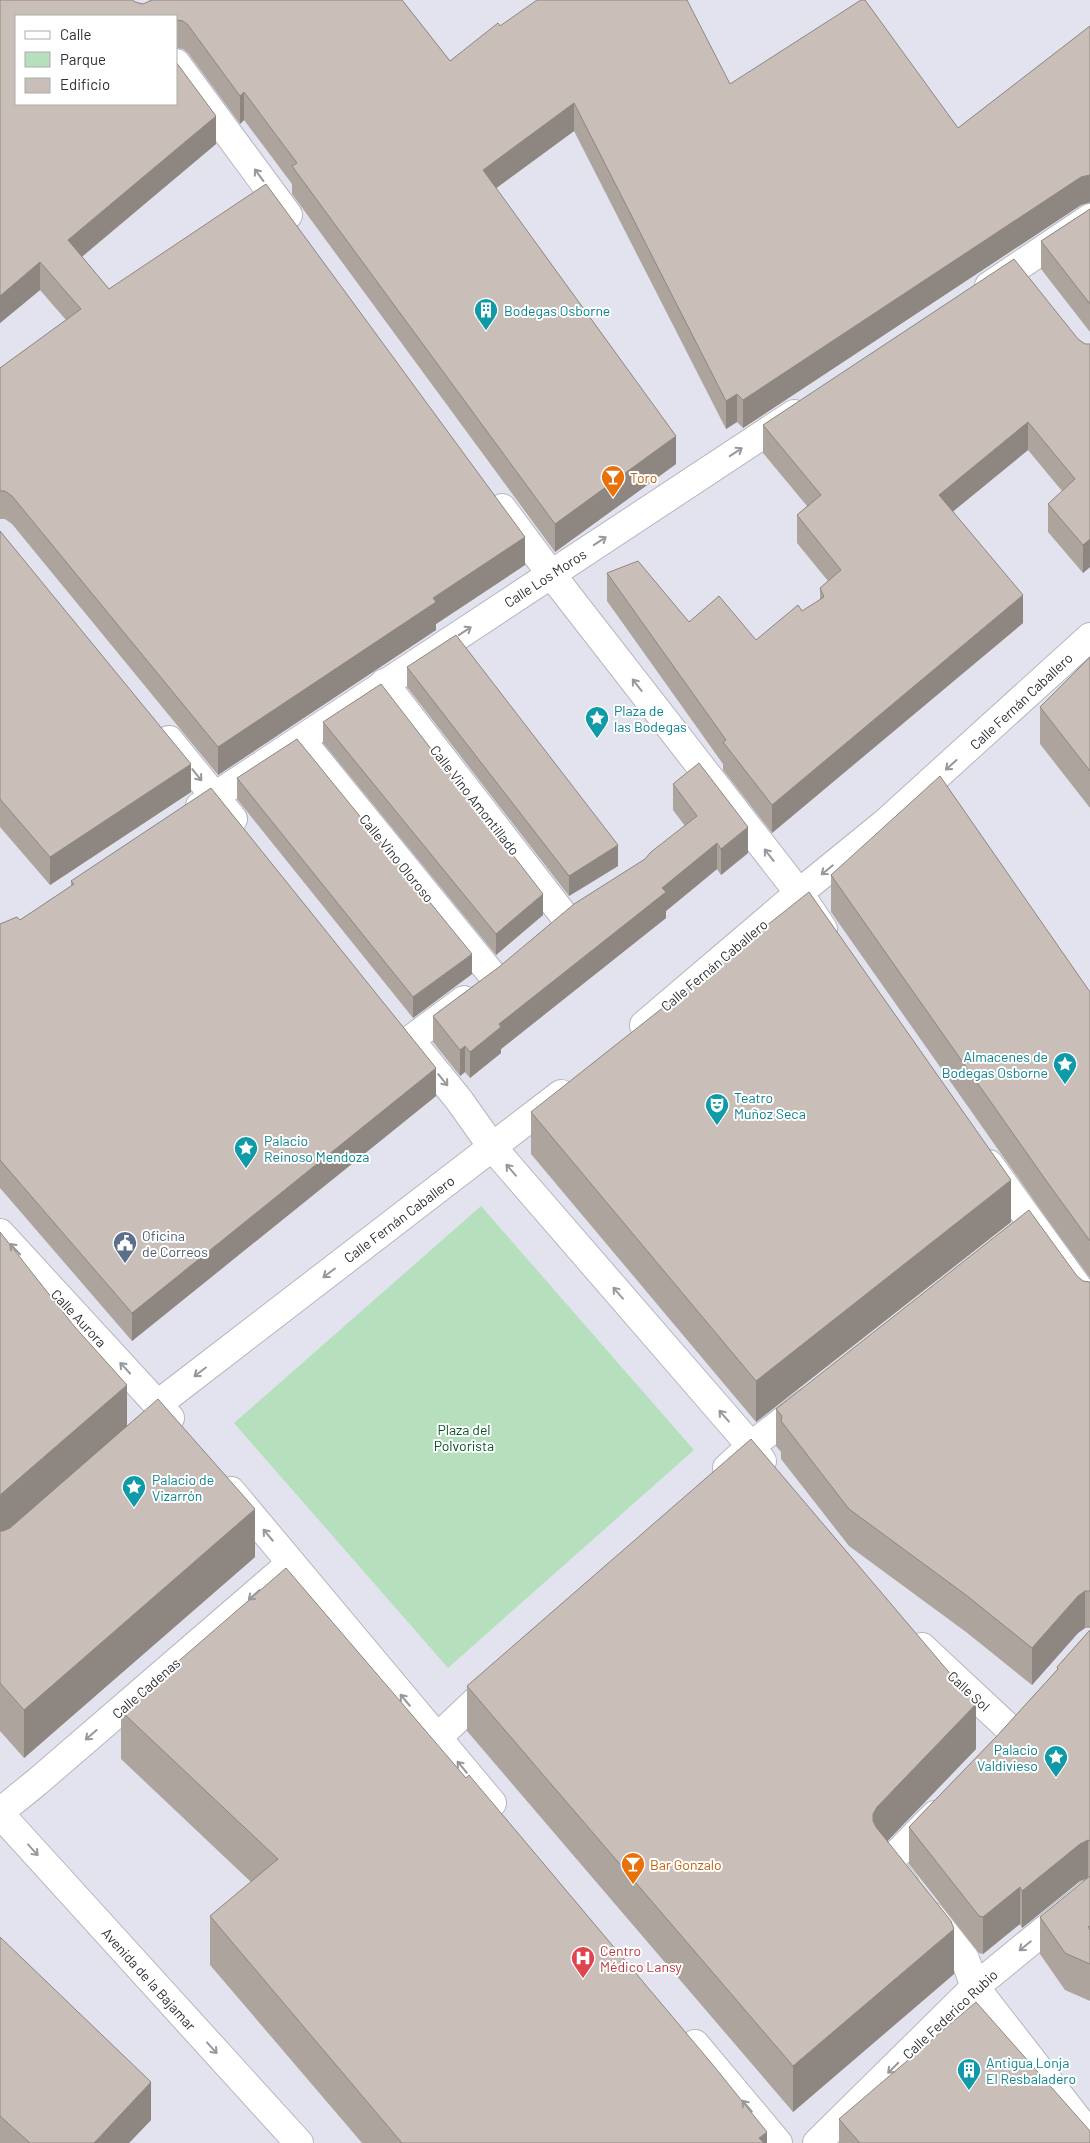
<svg xmlns="http://www.w3.org/2000/svg" width="1090" height="2143" viewBox="0 0 1090 2143" font-family="Barlow,sans-serif">
	<style>
		.green { fill: #b6e0bd }
		.lines { fill: none; stroke-linecap: round; stroke-linejoin: round }
		.minor-casing { stroke: #b5b6c0; stroke-width: 30 }
		.minor { stroke: #fff; stroke-width: 28 }
		.wall { fill: #ada49e }
		.shaded-wall { fill: #8d8681 }
		.building { fill: #c9bfb8; stroke: #8d8681 }
		.oneway { stroke: #97989a }
		.labels { text-anchor: middle; dominant-baseline: central; stroke-width: 4; stroke-linejoin: round; paint-order: stroke }
		.culture-label { font-size: 14px; fill: #0d838f; stroke: #fff; text-anchor: start }
		.food-label { font-size: 14px; fill: #c56008; stroke: #fff; text-anchor: start }
		.street-label { font-size: 14px; fill: #2f3034; stroke: #fff }
		.service-label { font-size: 14px; fill: #4e5e75; stroke: #fff; text-anchor: start }
		.park-label { font-size: 14px; fill: #065624; stroke: #fff }
		.health-label { font-size: 14px; fill: #be3a42; stroke: #fff; text-anchor: start }
	</style>
	<rect width="100%" height="100%" fill="#e2e3ee"/>
	<!-- green -->
	<polygon class="green" points="481,1206 694,1450 448,1668 234,1423"/>
	<g class="lines">
		<!-- minor casing -->
		<g class="minor-casing">
			<g id="minor">
				<polyline points="176,63 288,215"/>
				<polyline points="989,286 1090,218"/>
				<polyline points="502,508 551,574 799,893 823,929"/>
				<polyline points="384,683 565,917"/>
				<polyline points="169,740 233,819"/>
				<polyline points="301,740 494,977"/>
				<polyline points="200,806 794,414"/>
				<polyline points="644,1025 799,893 885,823 1090,637"/>
				<polyline points="410,1040 464,1000"/>
				<polyline points="412,1042 459,1100 493,1148 751,1446 727,1468"/>
				<polyline points="989,1164 1090,1304"/>
				<polyline points="0,1233 170,1418"/>
				<polyline points="158,1404 561,1094"/>
				<polyline points="762,1461 751,1446 806,1403"/>
				<polyline points="231,1491 492,1803"/>
				<polyline points="922,1647 1012,1731"/>
				<polyline points="437,1738 494,1684"/>
				<polyline points="0,1812 37,1782 291,1563"/>
				<polyline points="0,1814 299,2143"/>
				<polyline points="904,1883 888,1863 935,1815"/>
				<polyline points="931,1916 965,1959 975,1987 1090,2135"/>
				<polyline points="695,2044 778,2143"/>
				<polyline points="817,2143 975,1987 1090,1893"/>
			</g>
		</g>
		<!-- minor -->
		<use href="#minor" class="minor"/>
	</g>
	<!-- wall -->
	<g class="wall">
		<polygon points="0,0 135,2 143,4 150,1 149,0 402,0 450,61 500,26 730,84 958,128 1090,26 1090,203 1081,205 743,428 737,422 726,429 574,131 496,188 676,464 555,552 292,194 292,184 244,120 240,124 188,53 183,49 176,48 176,16 16,16 216,144 82,257 109,289 525,565 436,624 436,630 218,775 12,524 5,519 0,519 0,368 66,320 40,290 0,323"/>
		<polygon points="1090,209 1090,332 1041,269 1041,241"/>
		<polygon points="1078,339 1085,344 1090,344 1090,567 1083,573 1048,532 1048,504 1062,491 1028,450 953,511 1023,623 772,833 723,770 723,764 607,601 607,573 689,622 756,640 820,600 820,588 828,581 797,543 797,515 807,506 763,453 763,425"/>
		<polygon points="0,531 191,792 50,885 0,827"/>
		<polygon points="1090,657 1090,808 1040,744 1040,707"/>
		<polygon points="407,667 618,866 569,896 407,687"/>
		<polygon points="323,722 543,915 496,955 323,743"/>
		<polygon points="237,778 472,974 413,1018 237,799"/>
		<polygon points="673,784 748,853 721,875 717,869 666,911 666,918 501,1049 501,1053 470,1078 465,1072 460,1076 433,1042 433,1016 645,859 685,826 673,810"/>
		<polygon points="831,875 1090,992 1090,1278 1045,1216 831,912"/>
		<polygon points="71,881 436,1096 132,1341 0,1188 0,924 20,920 71,886"/>
		<polygon points="531,1112 1011,1222 756,1422 531,1154"/>
		<polygon points="0,1232 127,1426 255,1557 24,1758 0,1731"/>
		<polygon points="1077,1276 1083,1281 1090,1282 1090,1628 1085,1628 1078,1633 1032,1685 966,1632 849,1546 781,1459 781,1452 776,1446 776,1409"/>
		<polygon points="1090,1630 1090,2001 1065,1990 1040,1954 1040,1917 1088,1878 1080,1881 1022,1928 1020,1924 983,1954 979,1953 909,1864 909,1827 996,1737 1057,1670 1057,1667"/>
		<polygon points="467,1686 976,1749 887,1841 954,1974 793,2112 467,1731"/>
		<polygon points="121,1711 767,2143 362,2143 210,1965 210,1916 251,1882 121,1759"/>
		<polygon points="0,1937 151,2120 129,2143 0,2143"/>
		<polygon points="839,2119 1090,2143 839,2143"/>
	</g>
	<!-- shaded-wall -->
	<g class="shaded-wall">
		<polygon points="244,92 244,120 240,124 240,96"/>
		<polygon points="574,103 574,131 483,198 483,170"/>
		<polygon points="216,116 216,144 68,268 68,240"/>
		<polygon points="1090,174 1090,202 1081,205 743,428 743,400 1081,177"/>
		<polygon points="40,262 40,290 0,323 0,296"/>
		<polygon points="737,394 737,422 726,429 726,401"/>
		<polygon points="1028,422 1028,450 939,523 939,495"/>
		<polygon points="676,436 676,464 555,552 555,524"/>
		<polygon points="525,537 525,565 436,624 436,630 218,775 218,747 433,598"/>
		<polygon points="1090,539 1090,567 1083,573 1083,545"/>
		<polygon points="1023,595 1023,623 772,833 772,805"/>
		<polygon points="191,764 191,792 50,885 50,857"/>
		<polygon points="748,827 748,853 721,875 721,849"/>
		<polygon points="717,843 717,869 666,911 666,918 501,1049 501,1053 470,1078 470,1052 499,1024 662,888"/>
		<polygon points="618,845 618,866 569,896 569,876"/>
		<polygon points="543,894 543,915 496,955 496,934"/>
		<polygon points="472,954 472,974 413,1018 413,997"/>
		<polygon points="465,1046 465,1072 460,1076 460,1050"/>
		<polygon points="436,1068 436,1096 132,1341 132,1313"/>
		<polygon points="1011,1180 1011,1222 756,1422 756,1381"/>
		<polygon points="127,1385 127,1433 0,1543 0,1495"/>
		<polygon points="255,1509 255,1557 24,1758 24,1710"/>
		<polygon points="1085,1591 1085,1628 1078,1633 1032,1685 1032,1648 1078,1596"/>
		<polygon points="976,1704 976,1749 877,1852 873,1859 873,1814 877,1807"/>
		<polygon points="1088,1840 1088,1878 1080,1881 1022,1928 1022,1891 1080,1844"/>
		<polygon points="1020,1887 1020,1924 983,1954 983,1917"/>
		<polygon points="954,1929 954,1974 793,2112 793,2066"/>
		<polygon points="151,2082 151,2120 129,2143 94,2143"/>
		<polygon points="767,2132 767,2143 759,2143 759,2138"/>
	</g>
	<!-- building -->
	<g class="building">
		<polygon points="0,0 133,0 135,2 143,4 152,0 402,0 450,61 498,23 500,26 537,0 687,0 730,84 861,0 865,0 958,128 1090,26 1090,175 1081,177 743,400 737,394 726,401 574,103 483,170 676,436 555,524 292,166 297,163 244,92 240,96 188,25 183,21 176,20 176,16 16,16 16,104 176,104 176,62 216,116 68,240 109,289 266,184 525,537 433,598 436,602 218,747 12,496 5,491 0,491 0,368 81,309 40,262 0,296"/>
		<polygon points="1090,209 1090,304 1041,241"/>
		<polygon points="1014,259 1078,339 1085,344 1090,344 1090,539 1083,545 1048,504 1075,479 1028,422 939,495 1023,595 772,805 723,742 726,740 607,573 638,561 689,622 719,596 756,640 798,605 802,611 824,597 820,588 841,570 797,515 821,495 763,425"/>
		<polygon points="0,531 191,764 50,857 0,799"/>
		<polygon points="456,635 618,845 569,876 407,667"/>
		<polygon points="1090,657 1090,771 1040,707"/>
		<polygon points="381,684 543,894 496,934 323,722"/>
		<polygon points="297,739 472,954 413,997 237,778"/>
		<polygon points="699,763 748,827 721,849 717,843 662,888 666,892 499,1024 501,1027 470,1052 465,1046 460,1050 433,1016 499,967 574,904 645,859 651,852 697,816 673,784"/>
		<polygon points="940,776 1090,992 1090,1241 1045,1179 831,875"/>
		<polygon points="211,788 436,1068 132,1313 0,1160 0,924 17,917 20,920 74,884 71,881"/>
		<polygon points="809,892 1011,1180 756,1381 531,1112"/>
		<polygon points="1029,1210 1077,1276 1083,1281 1090,1282 1090,1591 1085,1591 1078,1596 1032,1648 966,1595 849,1509 781,1421 782,1416 776,1409"/>
		<polygon points="0,1232 74,1326 127,1385 0,1495"/>
		<polygon points="158,1399 255,1509 24,1710 0,1683 0,1531 3,1531 10,1528"/>
		<polygon points="751,1439 976,1704 877,1807 873,1814 873,1821 876,1827 951,1921 954,1929 793,2066 467,1686"/>
		<polygon points="286,1568 466,1778 469,1775 713,2065 767,2132 759,2138 764,2143 402,2143 210,1916 278,1859 121,1711"/>
		<polygon points="1090,1630 1090,1841 1088,1840 1080,1844 1022,1891 1020,1887 983,1917 979,1916 909,1827 996,1737 1058,1669 1057,1667"/>
		<polygon points="1090,1876 1090,1926 1088,1927 1090,1930 1090,1964 1065,1953 1040,1917"/>
		<polygon points="0,1937 151,2082 94,2143 30,2143 0,2116"/>
		<polygon points="976,2002 1090,2131 1090,2143 860,2143 839,2119"/>
	</g>
	<!-- one-way arrows -->
	<defs><path id="oneway-shaft" d="M-6 0H5M1.5-3L5.5 0L1.5 3" fill="none" stroke-width="1.6" stroke-linecap="round" stroke-linejoin="round" transform="scale(1.25)"/></defs>
	<g class="oneway">
		<use href="#oneway-shaft" transform="translate(259 175) rotate(-126)"/>
		<use href="#oneway-shaft" transform="translate(736 452) rotate(-33)"/>
		<use href="#oneway-shaft" transform="translate(600 541) rotate(-33)"/>
		<use href="#oneway-shaft" transform="translate(465 631) rotate(-33)"/>
		<use href="#oneway-shaft" transform="translate(637 685) rotate(-128)"/>
		<use href="#oneway-shaft" transform="translate(951 765) rotate(138)"/>
		<use href="#oneway-shaft" transform="translate(197 775) rotate(51)"/>
		<use href="#oneway-shaft" transform="translate(769 855) rotate(-128)"/>
		<use href="#oneway-shaft" transform="translate(827 870) rotate(141)"/>
		<use href="#oneway-shaft" transform="translate(443 1080) rotate(51)"/>
		<use href="#oneway-shaft" transform="translate(511 1170) rotate(-131)"/>
		<use href="#oneway-shaft" transform="translate(15 1249) rotate(-133)"/>
		<use href="#oneway-shaft" transform="translate(329 1273) rotate(143)"/>
		<use href="#oneway-shaft" transform="translate(618 1293) rotate(-131)"/>
		<use href="#oneway-shaft" transform="translate(125 1368) rotate(-133)"/>
		<use href="#oneway-shaft" transform="translate(200 1372) rotate(143)"/>
		<use href="#oneway-shaft" transform="translate(724 1416) rotate(-131)"/>
		<use href="#oneway-shaft" transform="translate(268 1535) rotate(-130)"/>
		<use href="#oneway-shaft" transform="translate(254 1595) rotate(139)"/>
		<use href="#oneway-shaft" transform="translate(405 1700) rotate(-130)"/>
		<use href="#oneway-shaft" transform="translate(91 1735) rotate(139)"/>
		<use href="#oneway-shaft" transform="translate(462 1767) rotate(-130)"/>
		<use href="#oneway-shaft" transform="translate(33 1850) rotate(48)"/>
		<use href="#oneway-shaft" transform="translate(1025 1946) rotate(141)"/>
		<use href="#oneway-shaft" transform="translate(212 2048) rotate(48)"/>
		<use href="#oneway-shaft" transform="translate(893 2068) rotate(135)"/>
		<use href="#oneway-shaft" transform="translate(747 2106) rotate(-130)"/>
	</g>
	<!-- icons -->
	<defs>
		<g id="building-pin" transform="scale(1.25)"><path d="M0 17L-7.5 6A9.5 9.5 0 1 1 7.5 6Z" fill="#0f9aa8" stroke="#fff"/><path d="M-4-6H4V6H1V3H-1V6H-4ZM-2.5-4.3h1.7v1.8h-1.7ZM.8-4.3h1.7v1.8H.8ZM-2.5-1h1.7V.8h-1.7ZM.8-1h1.7V.8H.8Z" fill="#fff"/></g>
		<g id="bar-pin" transform="scale(1.25)"><path d="M0 17L-7.5 6A9.5 9.5 0 1 1 7.5 6Z" fill="#e8710a" stroke="#fff"/><path d="M-6-5H6L.8 .8V4.5H3.5V6h-7V4.5H-.8V.8Z" fill="#fff"/></g>
		<g id="sight-pin" transform="scale(1.25)"><path d="M0 17L-7.5 6A9.5 9.5 0 1 1 7.5 6Z" fill="#0f9aa8" stroke="#fff"/><path d="M0-6L1.8-2.2L6-1.7L2.9 1.2L3.7 5.4L0 3.3L-3.7 5.4L-2.9 1.2L-6-1.7L-1.8-2.2Z" fill="#fff"/></g>
		<g id="theatre-pin" transform="scale(1.25)"><path d="M0 17L-7.5 6A9.5 9.5 0 1 1 7.5 6Z" fill="#0f9aa8" stroke="#fff"/><path d="M-5-5.5Q0-4 5-5.5V0Q5 5 0 6Q-5 5-5 0ZM-3.3-2.5H-1v1.5H-3.3ZM1-2.5H3.3v1.5H1ZM-2.8 1Q0 5.5 2.8 1Z" fill="#fff"/></g>
		<g id="civic-pin" transform="scale(1.25)"><path d="M0 17L-7.5 6A9.5 9.5 0 1 1 7.5 6Z" fill="#5c6f8a" stroke="#fff"/><path d="M-.6-6.5H3V-4.5H.6V-3L4-1V1h2V6H-6V1h2V-1L-.6-3ZM-1.2 2.5V6h2.4V2.5Z" fill="#fff"/></g>
		<g id="hospital-pin" transform="scale(1.25)"><path d="M0 17L-7.5 6A9.5 9.5 0 1 1 7.5 6Z" fill="#e0444e" stroke="#fff"/><path d="M-5-5h3v3.5h4V-5h3V5h-3V1.5h-4V5h-3Z" fill="#fff"/></g>
	</defs>
	<g fill-rule="evenodd">
		<use href="#building-pin" x="486" y="310"/>
		<use href="#bar-pin" x="613" y="477"/>
		<use href="#sight-pin" x="597" y="718"/>
		<use href="#sight-pin" x="1065" y="1064"/>
		<use href="#theatre-pin" x="717" y="1105"/>
		<use href="#sight-pin" x="246" y="1148"/>
		<use href="#civic-pin" x="125" y="1243"/>
		<use href="#sight-pin" x="134" y="1487"/>
		<use href="#sight-pin" x="1056" y="1757"/>
		<use href="#bar-pin" x="633" y="1864"/>
		<use href="#hospital-pin" x="583" y="1958"/>
		<use href="#building-pin" x="969" y="2070"/>
	</g>
	<g class="labels">
		<!-- culture labels -->
		<g class="culture-label">
			<text x="504" y="310">Bodegas Osborne</text>
			<text x="614" y="710">Plaza de<tspan x="614" dy="16">las Bodegas</tspan></text>
			<text x="1048" y="1056" text-anchor="end">Almacenes de<tspan x="1048" dy="16">Bodegas Osborne</tspan></text>
			<text x="734" y="1097">Teatro<tspan x="734" dy="16">Muñoz Seca</tspan></text>
			<text x="264" y="1140">Palacio<tspan x="264" dy="16">Reinoso Mendoza</tspan></text>
			<text x="152" y="1479">Palacio de<tspan x="152" dy="16">Vizarrón</tspan></text>
			<text x="1038" y="1749" text-anchor="end">Palacio<tspan x="1038" dy="16">Valdivieso</tspan></text>
			<text x="986" y="2062">Antigua Lonja<tspan x="986" dy="16">El Resbaladero</tspan></text>
		</g>
		<!-- food labels -->
		<g class="food-label">
			<text x="630" y="477">Toro</text>
			<text x="650" y="1864">Bar Gonzalo</text>
		</g>
		<!-- street labels -->
		<g class="street-label">
			<text transform="translate(545 578) rotate(-33)">Calle Los Moros</text>
			<text transform="translate(1021 701) rotate(-43)">Calle Fernán Caballero</text>
			<text transform="translate(475 800) rotate(52)">Calle Vino Amontillado</text>
			<text transform="translate(397 858) rotate(51)">Calle Vino Oloroso</text>
			<text transform="translate(714 965) rotate(-40)">Calle Fernán Caballero</text>
			<text transform="translate(399 1219) rotate(-37)">Calle Fernán Caballero</text>
			<text transform="translate(79 1318) rotate(47)">Calle Aurora</text>
			<text transform="translate(146 1688) rotate(-41)">Calle Cadenas</text>
			<text transform="translate(969 1691) rotate(43)">Calle Sol</text>
			<text transform="translate(149 1979) rotate(48)">Avenida de la Bajamar</text>
			<text transform="translate(950 2014) rotate(-43)">Calle Federico Rubio</text>
		</g>
		<!-- service labels -->
		<g class="service-label">
			<text x="142" y="1235">Oficina<tspan x="142" dy="16">de Correos</tspan></text>
		</g>
		<!-- park labels -->
		<g class="park-label">
			<text x="464" y="1429">Plaza del<tspan x="464" dy="16">Polvorista</tspan></text>
		</g>
		<!-- health labels -->
		<g class="health-label">
			<text x="600" y="1950">Centro<tspan x="600" dy="16">Médico Lansy</tspan></text>
		</g>
	</g>
	<!-- legend -->
	<rect x="15" y="15" width="162" height="90" fill="#ffffff" stroke="#acacae"/>
	<rect x="25" y="31" width="25" height="8" fill="#ffffff" stroke="#acacae"/>
	<text x="60" y="40" font-size="15" fill="#2f3034">Calle</text>
	<rect x="25" y="52" width="25" height="15" fill="#b6e0bd" stroke="#acacae"/>
	<text x="60" y="65" font-size="15" fill="#2f3034">Parque</text>
	<rect x="25" y="78" width="25" height="15" fill="#c9bfb8" stroke="#acacae"/>
	<text x="60" y="90" font-size="15" fill="#2f3034">Edificio</text>
</svg>
